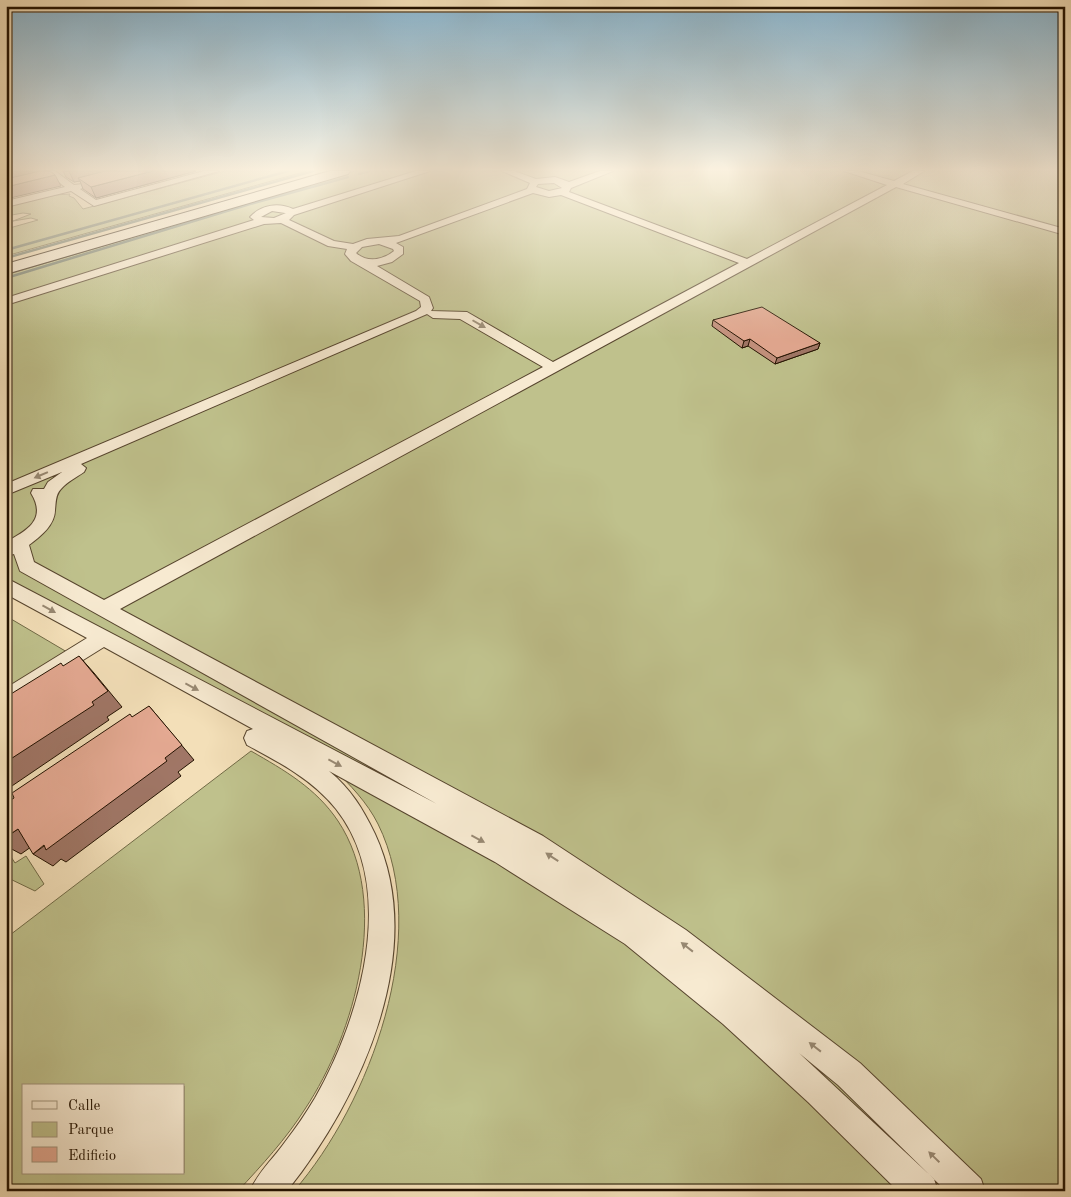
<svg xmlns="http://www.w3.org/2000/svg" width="1071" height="1197" viewBox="0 0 1071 1197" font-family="'Old Standard TT',serif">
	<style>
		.green { fill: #bfc18c; stroke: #716a46; fill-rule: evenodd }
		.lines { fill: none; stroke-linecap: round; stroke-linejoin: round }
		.stream { stroke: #6b786a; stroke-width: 2.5 }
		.minor-casing { stroke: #57452e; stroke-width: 2 }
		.secondary-casing { stroke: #231200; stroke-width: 2 }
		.minor { fill: #f7ead1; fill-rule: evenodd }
		.secondary { fill: #f7ead1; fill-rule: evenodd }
		.wall { fill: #c4917e; stroke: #231200 }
		.shaded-wall { fill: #a07666; stroke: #231200 }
		.building { fill: #e4a992; stroke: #231200 }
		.oneway { fill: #988973 }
	</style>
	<rect width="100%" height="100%" fill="#f3dfb8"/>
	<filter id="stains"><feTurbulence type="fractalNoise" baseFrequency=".004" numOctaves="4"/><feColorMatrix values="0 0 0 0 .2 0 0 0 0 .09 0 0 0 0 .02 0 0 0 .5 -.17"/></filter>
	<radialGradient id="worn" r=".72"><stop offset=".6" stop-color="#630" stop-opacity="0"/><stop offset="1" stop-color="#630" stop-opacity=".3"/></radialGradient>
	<!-- green -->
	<g class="green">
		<polygon points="225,171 307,171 6,256 6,229 38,220 31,218 13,221 31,214 23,213 6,216 6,207 11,205 55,195 70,194 69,196 74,198 83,209"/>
		<path d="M 355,171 L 1065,171 L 1065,1191 L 294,1191 C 370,1103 433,935 378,824 C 367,802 350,785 333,768 L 6,584 L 6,275 Z"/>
		<polygon points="6,616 67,652 6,688"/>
		<path d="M 251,751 C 284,770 316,788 338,821 C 392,902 355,1034 305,1109 C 286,1139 262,1165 238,1191 L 6,1191 L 6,938 ZM 24,1086 L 184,1086 L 184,1173 L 24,1173 Z"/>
		<polygon points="6,849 15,863 26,856 44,884 35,891 6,877"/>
	</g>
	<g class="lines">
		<!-- stream -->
		<g class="stream">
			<polyline points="359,174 369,171"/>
			<polyline points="6,250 288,171"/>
			<polyline points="6,258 313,171"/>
			<polyline points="6,278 250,204 348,177"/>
		</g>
		<!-- minor casing -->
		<g class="minor-casing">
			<g id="minor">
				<polygon points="45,171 55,171 74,185 83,184 83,188 80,189 96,200 204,171 219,171 94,206 71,191 6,207 6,201 65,187"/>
				<path d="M 416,171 L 430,171 L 294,215 L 289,220 L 334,241 L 353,244 L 367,239 L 399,236 L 527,189 L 530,183 L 502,171 L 514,171 L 536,179 L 555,177 L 569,182 L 600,171 L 613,171 L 571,188 L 569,192 L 747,259 L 887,185 L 844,171 L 858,171 L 894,181 L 913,171 L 924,171 L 903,184 L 1065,229 L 1065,235 L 896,187 L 120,609 L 543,836 L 686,930 L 860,1063 L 981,1179 L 985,1191 L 946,1191 L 838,1085 L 799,1053 L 934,1179 L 938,1191 L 898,1191 L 808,1102 L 723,1024 L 625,944 L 495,862 L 329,771 C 351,789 363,809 375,834 C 429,951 361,1098 287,1191 L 250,1191 C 258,1172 273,1159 285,1142 C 296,1128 306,1113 315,1098 C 360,1019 399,889 336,809 C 313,780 279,762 247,745 L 244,738 L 247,731 L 253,729 L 104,647 L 6,708 L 6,688 L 87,638 L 6,594 L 6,578 L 437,804 L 20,571 L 14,554 L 6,556 L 6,542 C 28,530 47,519 31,493 L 33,489 L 44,489 L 48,482 L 62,472 L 11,493 L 6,492 L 6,484 L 416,311 L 421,307 L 420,301 L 351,261 L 345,254 L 347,249 L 328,246 L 281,223 L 264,224 L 6,305 L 6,298 L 254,220 L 250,217 C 261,205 278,202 293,209 ZM 554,183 L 562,188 L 549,191 L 536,187 L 538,184 ZM 533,193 L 549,197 L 561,195 L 739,263 L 553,362 L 467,312 L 431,311 L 433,308 L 429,297 L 377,266 L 392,262 L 403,254 L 403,247 L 396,243 ZM 272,211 L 285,213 L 286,213 L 274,218 L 261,217 ZM 379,244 L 393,249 L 394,251 C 383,260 367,263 356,253 L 362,247 ZM 427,314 L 433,318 L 460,319 L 543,367 L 104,600 L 34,562 L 29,545 C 40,537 55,525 55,510 C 56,503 55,495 61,489 C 67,482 77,477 84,472 L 86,468 L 81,464 Z"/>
			</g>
		</g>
		<!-- secondary casing -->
		<g class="secondary-casing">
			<polygon id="secondary" points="330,171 350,171 348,174 6,274 6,264"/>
		</g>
		<!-- minor -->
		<use href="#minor" class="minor"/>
		<!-- secondary -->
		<use href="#secondary" class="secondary"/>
	</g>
	<!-- wall -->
	<g class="wall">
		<polygon points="63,171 196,171 96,198 83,189 80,181 74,182 66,177"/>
		<polygon points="713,320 820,343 818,349 775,364 748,346 742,348 712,326"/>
	</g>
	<!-- shaded-wall -->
	<g class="shaded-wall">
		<polygon points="6,171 45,171 6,182"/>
		<polygon points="69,171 118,171 78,178 80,181 74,182"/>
		<polygon points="153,171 196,171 96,198 91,187"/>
		<polygon points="55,175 61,186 6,199 6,187"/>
		<polygon points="750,339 748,346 742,348 744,341"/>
		<polygon points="820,343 818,349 775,364 777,358"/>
		<polygon points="79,656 94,673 122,707 107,717 109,720 6,790 6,762 92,702"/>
		<polygon points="149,706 194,760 178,772 181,776 66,862 61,859 53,866 33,854 165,758"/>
		<polygon points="18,829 38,842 21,854 6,846 6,837"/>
	</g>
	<!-- building -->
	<g class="building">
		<polygon points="40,171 50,171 55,175 6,187 6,179"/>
		<polygon points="105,171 153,171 91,187 78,178"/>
		<polygon points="762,307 820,343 777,358 750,339 744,341 713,320"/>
		<polygon points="79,656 108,691 92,702 94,705 6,762 6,697 61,663 63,666"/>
		<polygon points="149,706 182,745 165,758 167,761 46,850 44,845 33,854 18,829 6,837 6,803 14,798 12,793 130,714 132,717"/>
	</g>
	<!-- one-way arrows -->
	<defs><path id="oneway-solid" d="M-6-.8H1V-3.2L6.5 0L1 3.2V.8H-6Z" transform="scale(1.25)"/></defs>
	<g class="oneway">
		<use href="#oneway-solid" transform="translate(479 324) rotate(30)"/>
		<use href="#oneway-solid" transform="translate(41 475) rotate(157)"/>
		<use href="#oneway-solid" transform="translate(49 609) rotate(29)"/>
		<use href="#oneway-solid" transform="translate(192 687) rotate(28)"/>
		<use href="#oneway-solid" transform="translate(335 763) rotate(28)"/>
		<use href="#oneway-solid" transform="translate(478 839) rotate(28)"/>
		<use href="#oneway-solid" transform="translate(552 857) rotate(-147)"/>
		<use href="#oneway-solid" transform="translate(687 947) rotate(-142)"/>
		<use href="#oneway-solid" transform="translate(815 1047) rotate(-142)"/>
		<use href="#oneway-solid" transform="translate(934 1157) rotate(-136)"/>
	</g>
	<!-- sky -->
	<linearGradient id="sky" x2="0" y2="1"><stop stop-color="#89b7d2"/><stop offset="0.5" stop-color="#faf1df"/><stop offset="1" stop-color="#faf1df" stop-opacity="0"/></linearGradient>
	<rect width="1071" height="339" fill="url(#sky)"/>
	<!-- margin -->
	<rect width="1071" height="1197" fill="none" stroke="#f3dfb8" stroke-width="25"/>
	<rect x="8" y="8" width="1056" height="1182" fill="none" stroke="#231200" stroke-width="2.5"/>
	<rect x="12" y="12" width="1046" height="1172" fill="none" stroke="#231200"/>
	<!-- legend -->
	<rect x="22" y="1084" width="162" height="90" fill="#f7ead1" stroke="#a2947d"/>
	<rect x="32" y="1101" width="25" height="8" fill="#f7ead1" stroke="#a2947d"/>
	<text x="68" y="1110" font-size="15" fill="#231200">Calle</text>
	<rect x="32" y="1122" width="25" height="15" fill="#bfc18c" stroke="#a2947d"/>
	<text x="68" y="1134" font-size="15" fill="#231200">Parque</text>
	<rect x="32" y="1147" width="25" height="15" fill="#e4a992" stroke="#a2947d"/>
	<text x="68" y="1160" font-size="15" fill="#231200">Edificio</text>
	<rect width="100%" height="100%" filter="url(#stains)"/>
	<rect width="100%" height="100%" fill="url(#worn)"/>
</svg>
